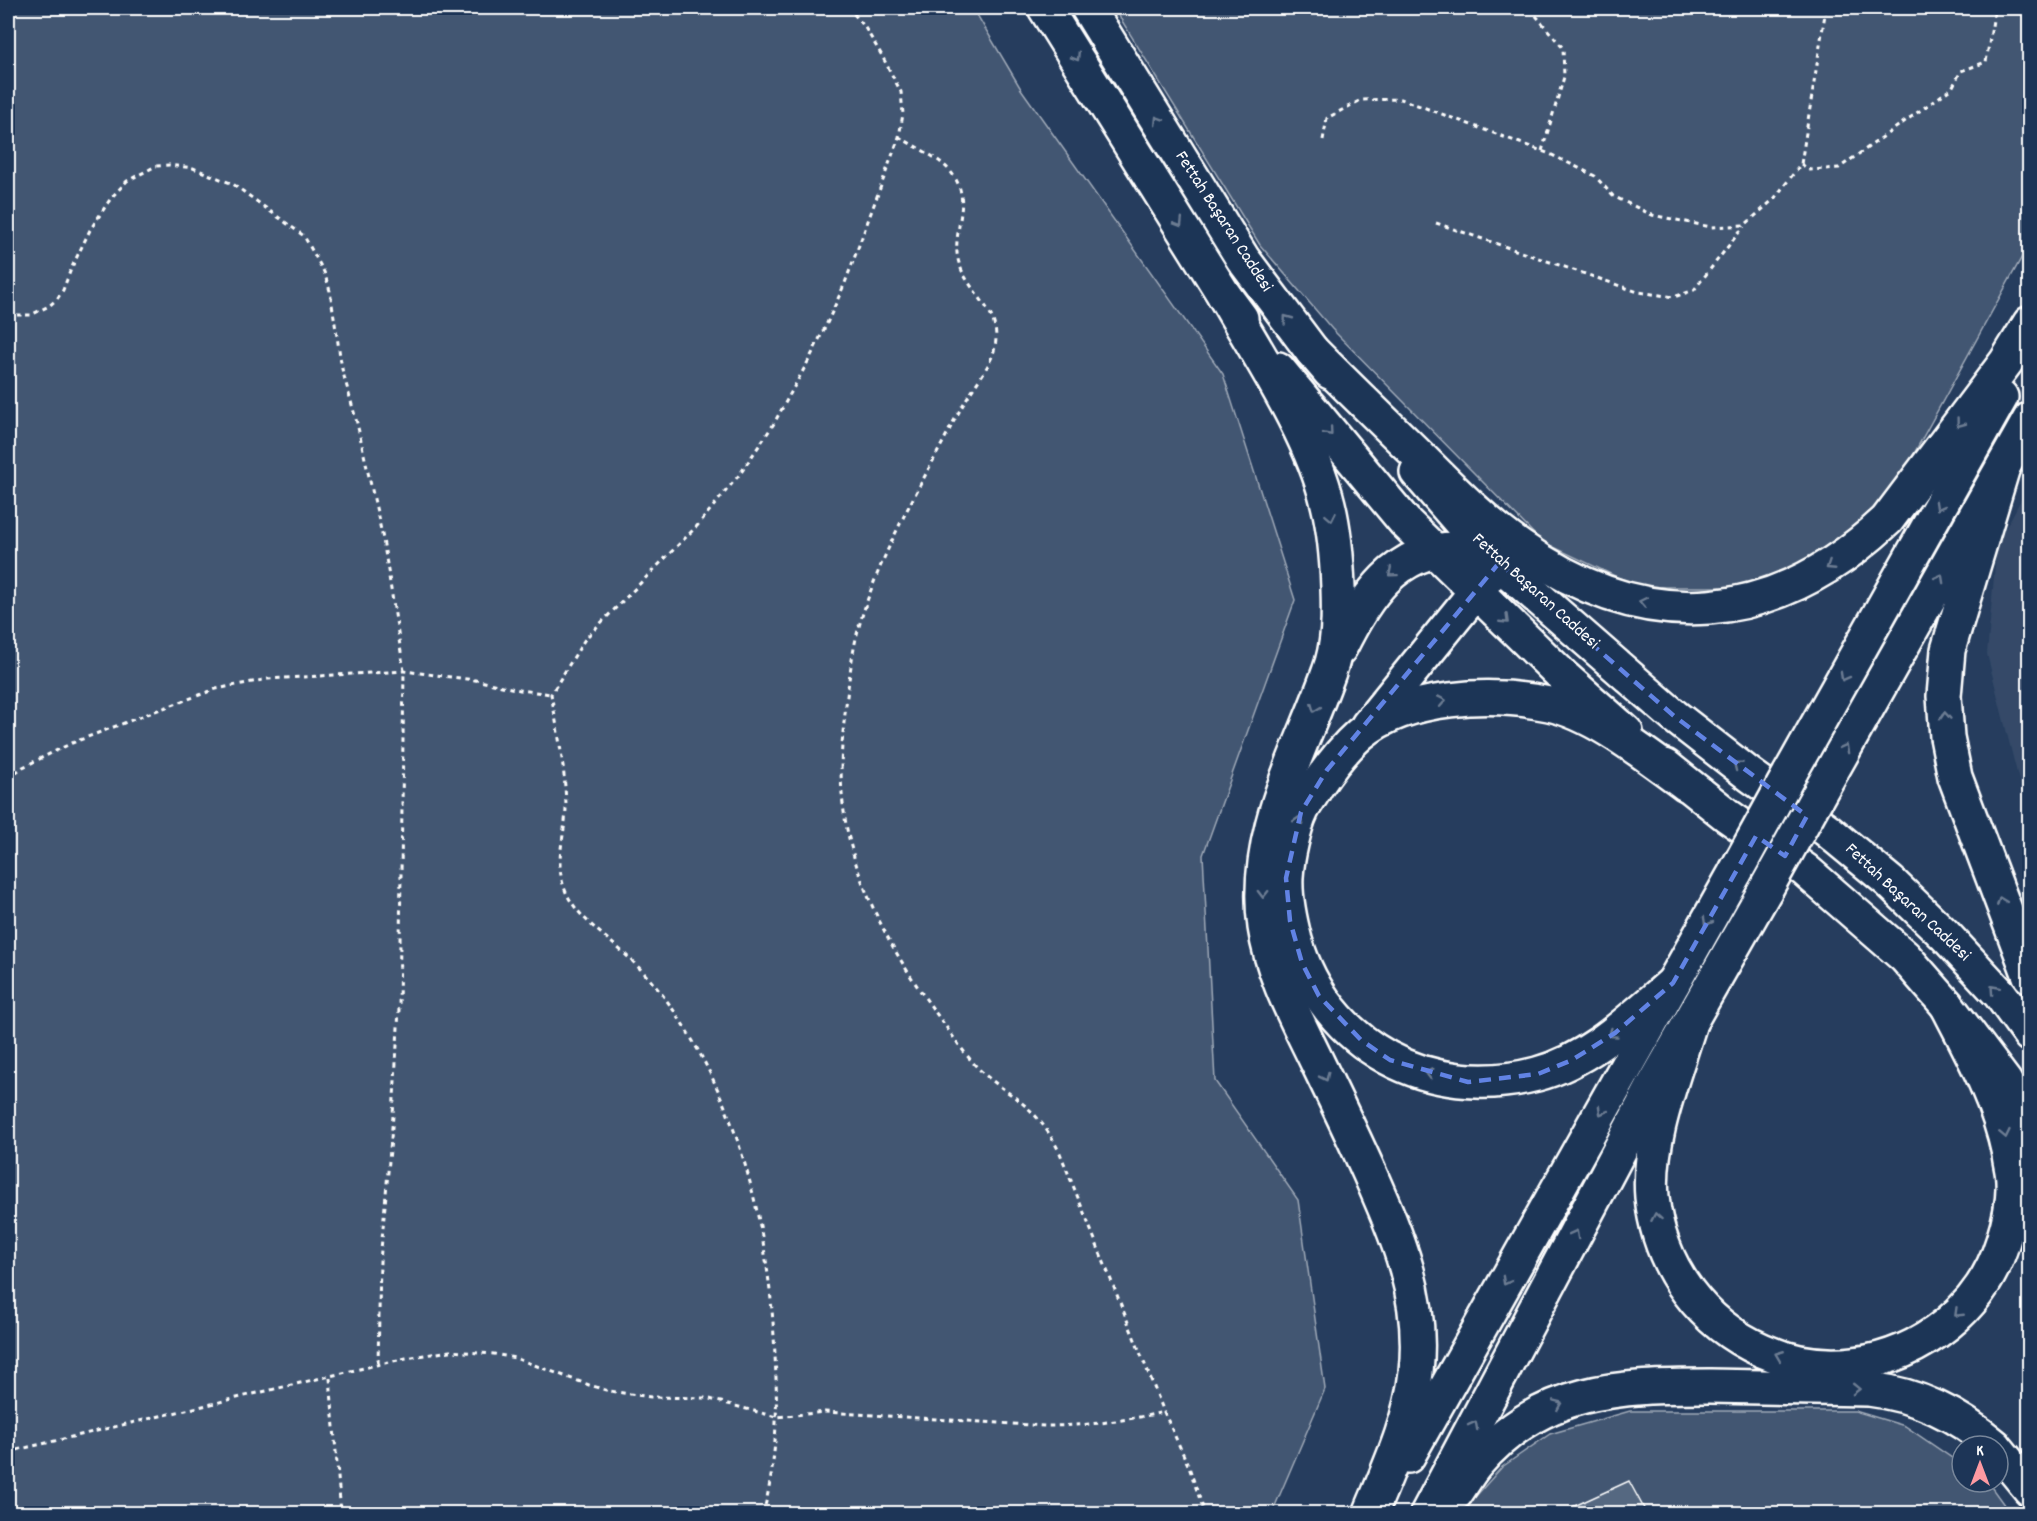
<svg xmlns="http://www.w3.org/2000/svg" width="2037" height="1521" viewBox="0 0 2037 1521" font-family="Dekko,sans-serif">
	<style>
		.built { fill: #344a68 }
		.green { fill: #425672; stroke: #a0aab8; stroke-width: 1.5 }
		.building { fill: #556781; stroke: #fff; stroke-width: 1.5 }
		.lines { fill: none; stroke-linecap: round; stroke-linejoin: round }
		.primary-casing { stroke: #fff; stroke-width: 38 }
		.trunk-casing { stroke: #fff; stroke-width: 38 }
		.path { stroke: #fff; stroke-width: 3; stroke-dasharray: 4.5 4.5; stroke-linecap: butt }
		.primary { stroke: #1d3557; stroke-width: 33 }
		.trunk { stroke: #1d3557; stroke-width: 33 }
		.trunk-bridge-casing { stroke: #fff; stroke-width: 38; stroke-linecap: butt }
		.trunk-bridge { stroke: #1d3557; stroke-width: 33 }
		.oneway { stroke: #6c7c92 }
		.marked { fill: none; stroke: #6183e4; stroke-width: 4.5; stroke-dasharray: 12 8; stroke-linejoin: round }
		.labels { text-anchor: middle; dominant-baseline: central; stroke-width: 5; stroke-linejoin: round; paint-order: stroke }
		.street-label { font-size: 18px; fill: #fff; stroke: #1d3557 }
	</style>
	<rect width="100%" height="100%" fill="#263d5e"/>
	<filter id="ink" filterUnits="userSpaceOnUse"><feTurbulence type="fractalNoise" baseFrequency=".0167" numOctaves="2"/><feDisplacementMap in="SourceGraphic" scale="12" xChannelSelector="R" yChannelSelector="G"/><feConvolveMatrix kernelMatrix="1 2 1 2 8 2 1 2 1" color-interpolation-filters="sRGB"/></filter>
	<g filter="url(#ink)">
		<!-- built -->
		<polygon class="built" points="2029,485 2029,821 1987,654 1997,544"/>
		<!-- green -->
		<g class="green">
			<polygon points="8,8 973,8 1021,89 1223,374 1295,600 1203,855 1215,1081 1298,1200 1325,1389 1272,1513 8,1513"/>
			<polygon points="1114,8 2029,8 2029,244 1906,468 1855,531 1758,587 1638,587 1541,541 1332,329 1260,245"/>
			<polygon points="1630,1411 1855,1411 1905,1426 1962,1465 1962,1482 1986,1482 1989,1484 2010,1513 1463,1514 1468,1505 1502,1467 1550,1434"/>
		</g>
		<!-- building -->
		<polygon class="building" points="1629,1481 1647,1514 1557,1514"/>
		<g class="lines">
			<!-- primary casing -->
			<g class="primary-casing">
				<g id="primary">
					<polyline points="1045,8 1224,295 1241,318"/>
					<polyline points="1088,8 1243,259 1312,351 1330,372"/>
					<polyline points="1278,369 1405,522 1565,678 1626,732"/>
					<polyline points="1417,472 1487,553 1674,716 1750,775 1827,830 1890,882 1945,935 2000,994 2030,1035"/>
					<polyline points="1665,766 1728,816 1805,870 1905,957 1947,1005 2005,1082 2030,1127"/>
				</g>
			</g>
			<!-- trunk casing -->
			<g class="trunk-casing">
				<g id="trunk">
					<path d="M 1224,295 C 1260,358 1311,434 1328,504 C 1335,532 1337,560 1338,588 C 1339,615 1339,646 1329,672 C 1299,756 1252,834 1265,927 C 1272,976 1298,1022 1319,1066 C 1336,1101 1353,1136 1369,1172 C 1398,1238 1424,1297 1416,1372 C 1411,1421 1389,1468 1370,1514"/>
					<path d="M 1312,351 C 1347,386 1383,421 1419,456 C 1451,488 1483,521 1520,547 C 1647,637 1774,626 1887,520 L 2006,362 L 2030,323"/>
					<polyline points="2003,467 1948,650 1944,696 1947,737 1955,777 2030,976"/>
					<path d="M 1340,648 C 1364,599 1396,547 1459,549 C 1468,549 1478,552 1487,553"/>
					<polyline points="1368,725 1499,563"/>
					<polyline points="1789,775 2001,397"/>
					<polyline points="1816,799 2030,419"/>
					<path d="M 1673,983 C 1632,1018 1590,1060 1537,1074 C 1430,1102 1326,1047 1295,940 C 1290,921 1285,897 1286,877 C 1287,859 1294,826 1302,810 C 1306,802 1312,795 1316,787 C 1328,769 1343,749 1360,734 C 1406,695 1492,692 1549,704 C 1596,714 1647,756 1686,784"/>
					<path d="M 1689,1026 C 1673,1078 1647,1142 1652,1197 C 1667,1343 1832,1417 1947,1324 C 1974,1302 1993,1274 2003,1241 C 2009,1222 2014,1201 2013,1181 C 2013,1172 2010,1163 2009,1154 C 1998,1100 1972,1053 1947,1005"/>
					<polyline points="1998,1450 2030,1489"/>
					<polyline points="1408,1456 1736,871"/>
					<path d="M 1456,1493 C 1463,1483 1469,1472 1477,1463 C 1542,1388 1618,1386 1710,1386 C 1763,1387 1816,1388 1869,1389 C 1918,1395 1957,1414 1995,1446"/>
					<polyline points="1427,1514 1652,1089 1766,889"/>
				</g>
			</g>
			<!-- path -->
			<g class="path">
				<polyline points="1532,8 1532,11 1563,48 1564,77 1542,151"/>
				<path d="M 899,137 C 917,148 944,159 955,178 C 972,205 950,234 959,263 C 968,293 1002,310 995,347 C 991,365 977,382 967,398 C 958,413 950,428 942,444 C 910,504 876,564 858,630 C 852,654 849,679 846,705 C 842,738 839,770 843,804 C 852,884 896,960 944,1024 C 954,1038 964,1053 976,1066 C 992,1083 1013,1094 1030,1110 C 1043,1123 1052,1137 1060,1153 L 1164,1412 L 1189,1467 L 1205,1514"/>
				<polyline points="1323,140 1327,118 1361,100 1401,99 1550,154 1595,176 1613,196 1652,215 1711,227 1745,225 1774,199 1801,164 1826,8"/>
				<polyline points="1801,164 1810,170 1839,168 1952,88 1961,71 1986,62 1995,8"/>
				<polyline points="1436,223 1638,292 1674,297 1694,290 1744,226"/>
				<polyline points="8,315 31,315 49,306 57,299 63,290 71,269 90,230 111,198 127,181 156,166 169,165 193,168 233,184 304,236 324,272 330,291 342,369 357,423 383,539 404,671 399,1009 393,1116 380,1261 378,1365"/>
				<polyline points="8,778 23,767 72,743 150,713 216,689 268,679 404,671 475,680 520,690 551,694"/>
				<polyline points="330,1378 341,1514"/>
				<path d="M 8,1452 L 406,1358 L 450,1351 L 494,1354 L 515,1358 L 589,1385 L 609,1391 L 651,1397 L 706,1398 L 776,1417 L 825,1412 L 1045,1426 C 1086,1426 1124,1421 1164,1412"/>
				<path d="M 763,1514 C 777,1462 778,1409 775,1356 C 770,1235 742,1109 672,1008 C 659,989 644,972 628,957 C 607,937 573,915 564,887 C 554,860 566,834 566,806 C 565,768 558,732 551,694 L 585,639 L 697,526 L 740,474 L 773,425 L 810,358 L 828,321 L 845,283 L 899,137 L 903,114 L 901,92 L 881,54 L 864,26 L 849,8"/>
			</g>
			<!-- primary -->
			<use href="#primary" class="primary"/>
			<!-- trunk -->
			<use href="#trunk" class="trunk"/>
			<!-- trunk-bridge casing -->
			<g class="trunk-bridge-casing">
				<g id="trunk-bridge">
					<polyline points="1736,871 1789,775"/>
					<polyline points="1766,889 1816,799"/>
				</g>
			</g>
			<!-- trunk-bridge -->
			<use href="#trunk-bridge" class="trunk-bridge"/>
		</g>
		<!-- one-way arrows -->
		<defs><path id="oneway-chevron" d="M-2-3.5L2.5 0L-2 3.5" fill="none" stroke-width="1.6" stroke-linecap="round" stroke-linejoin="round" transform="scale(1.5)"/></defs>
		<g class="oneway">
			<use href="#oneway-chevron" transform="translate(1076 57) rotate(58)"/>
			<use href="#oneway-chevron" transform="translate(1158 120) rotate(-122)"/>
			<use href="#oneway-chevron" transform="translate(1179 223) rotate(58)"/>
			<use href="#oneway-chevron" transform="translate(1287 319) rotate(-127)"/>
			<use href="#oneway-chevron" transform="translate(1960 423) rotate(127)"/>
			<use href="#oneway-chevron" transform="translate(1329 432) rotate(50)"/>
			<use href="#oneway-chevron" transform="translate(1939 506) rotate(119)"/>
			<use href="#oneway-chevron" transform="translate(1331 517) rotate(79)"/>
			<use href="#oneway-chevron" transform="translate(1830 566) rotate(147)"/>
			<use href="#oneway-chevron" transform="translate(1392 573) rotate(140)"/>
			<use href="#oneway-chevron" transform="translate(1940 578) rotate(-61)"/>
			<use href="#oneway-chevron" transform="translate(1643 602) rotate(-168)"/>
			<use href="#oneway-chevron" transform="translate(1505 620) rotate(44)"/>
			<use href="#oneway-chevron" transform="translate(1844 677) rotate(119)"/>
			<use href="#oneway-chevron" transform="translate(1442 701) rotate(-11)"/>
			<use href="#oneway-chevron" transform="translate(1315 708) rotate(111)"/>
			<use href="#oneway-chevron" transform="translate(1945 716) rotate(-94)"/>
			<use href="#oneway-chevron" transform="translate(1845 748) rotate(-61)"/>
			<use href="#oneway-chevron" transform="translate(1737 765) rotate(-142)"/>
			<use href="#oneway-chevron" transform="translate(1299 820) rotate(-73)"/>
			<use href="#oneway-chevron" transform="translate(1263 894) rotate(91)"/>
			<use href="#oneway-chevron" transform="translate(2001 901) rotate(-111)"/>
			<use href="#oneway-chevron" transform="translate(1707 922) rotate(119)"/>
			<use href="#oneway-chevron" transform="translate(1994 989) rotate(-132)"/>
			<use href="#oneway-chevron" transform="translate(1612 1034) rotate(145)"/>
			<use href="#oneway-chevron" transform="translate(1429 1073) rotate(-164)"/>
			<use href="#oneway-chevron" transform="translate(1325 1077) rotate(64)"/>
			<use href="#oneway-chevron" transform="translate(1602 1111) rotate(119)"/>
			<use href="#oneway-chevron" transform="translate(2005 1134) rotate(78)"/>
			<use href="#oneway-chevron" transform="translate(1656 1217) rotate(-100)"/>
			<use href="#oneway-chevron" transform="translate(1575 1234) rotate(-62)"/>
			<use href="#oneway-chevron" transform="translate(1506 1281) rotate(119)"/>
			<use href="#oneway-chevron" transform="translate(1958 1313) rotate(136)"/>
			<use href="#oneway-chevron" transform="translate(1779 1355) rotate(-158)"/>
			<use href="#oneway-chevron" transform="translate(1856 1389) rotate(1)"/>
			<use href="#oneway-chevron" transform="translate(1558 1404) rotate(-23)"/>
			<use href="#oneway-chevron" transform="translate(1474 1425) rotate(-62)"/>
		</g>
	</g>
	<!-- marked area -->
	<path class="marked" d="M 1499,563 L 1674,716 L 1807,816 L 1785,856 L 1756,836 L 1673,983 L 1615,1033 L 1572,1060 L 1538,1074 L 1468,1082 L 1390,1060 L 1361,1040 L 1319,996 L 1302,963 L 1290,921 L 1286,878 L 1301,812 L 1327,770 Z"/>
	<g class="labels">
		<!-- street labels -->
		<g class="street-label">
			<text transform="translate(1223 222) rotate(57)">Fettah Başaran Caddesi</text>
			<text transform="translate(1535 592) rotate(42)">Fettah Başaran Caddesi</text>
			<text transform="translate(1907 903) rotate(43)">Fettah Başaran Caddesi</text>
		</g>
	</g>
	<!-- margin -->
	<rect width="2037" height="1521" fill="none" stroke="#1d3557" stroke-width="30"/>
	<rect x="15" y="15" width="2007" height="1491" fill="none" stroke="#fff" stroke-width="2" filter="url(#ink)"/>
	<!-- north arrow -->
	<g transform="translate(1980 1464)"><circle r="28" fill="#1d3557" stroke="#77869a" stroke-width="1.5"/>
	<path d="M0-4.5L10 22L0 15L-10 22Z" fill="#ff9aa2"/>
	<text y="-9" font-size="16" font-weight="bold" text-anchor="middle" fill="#ffffff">K</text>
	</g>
</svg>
